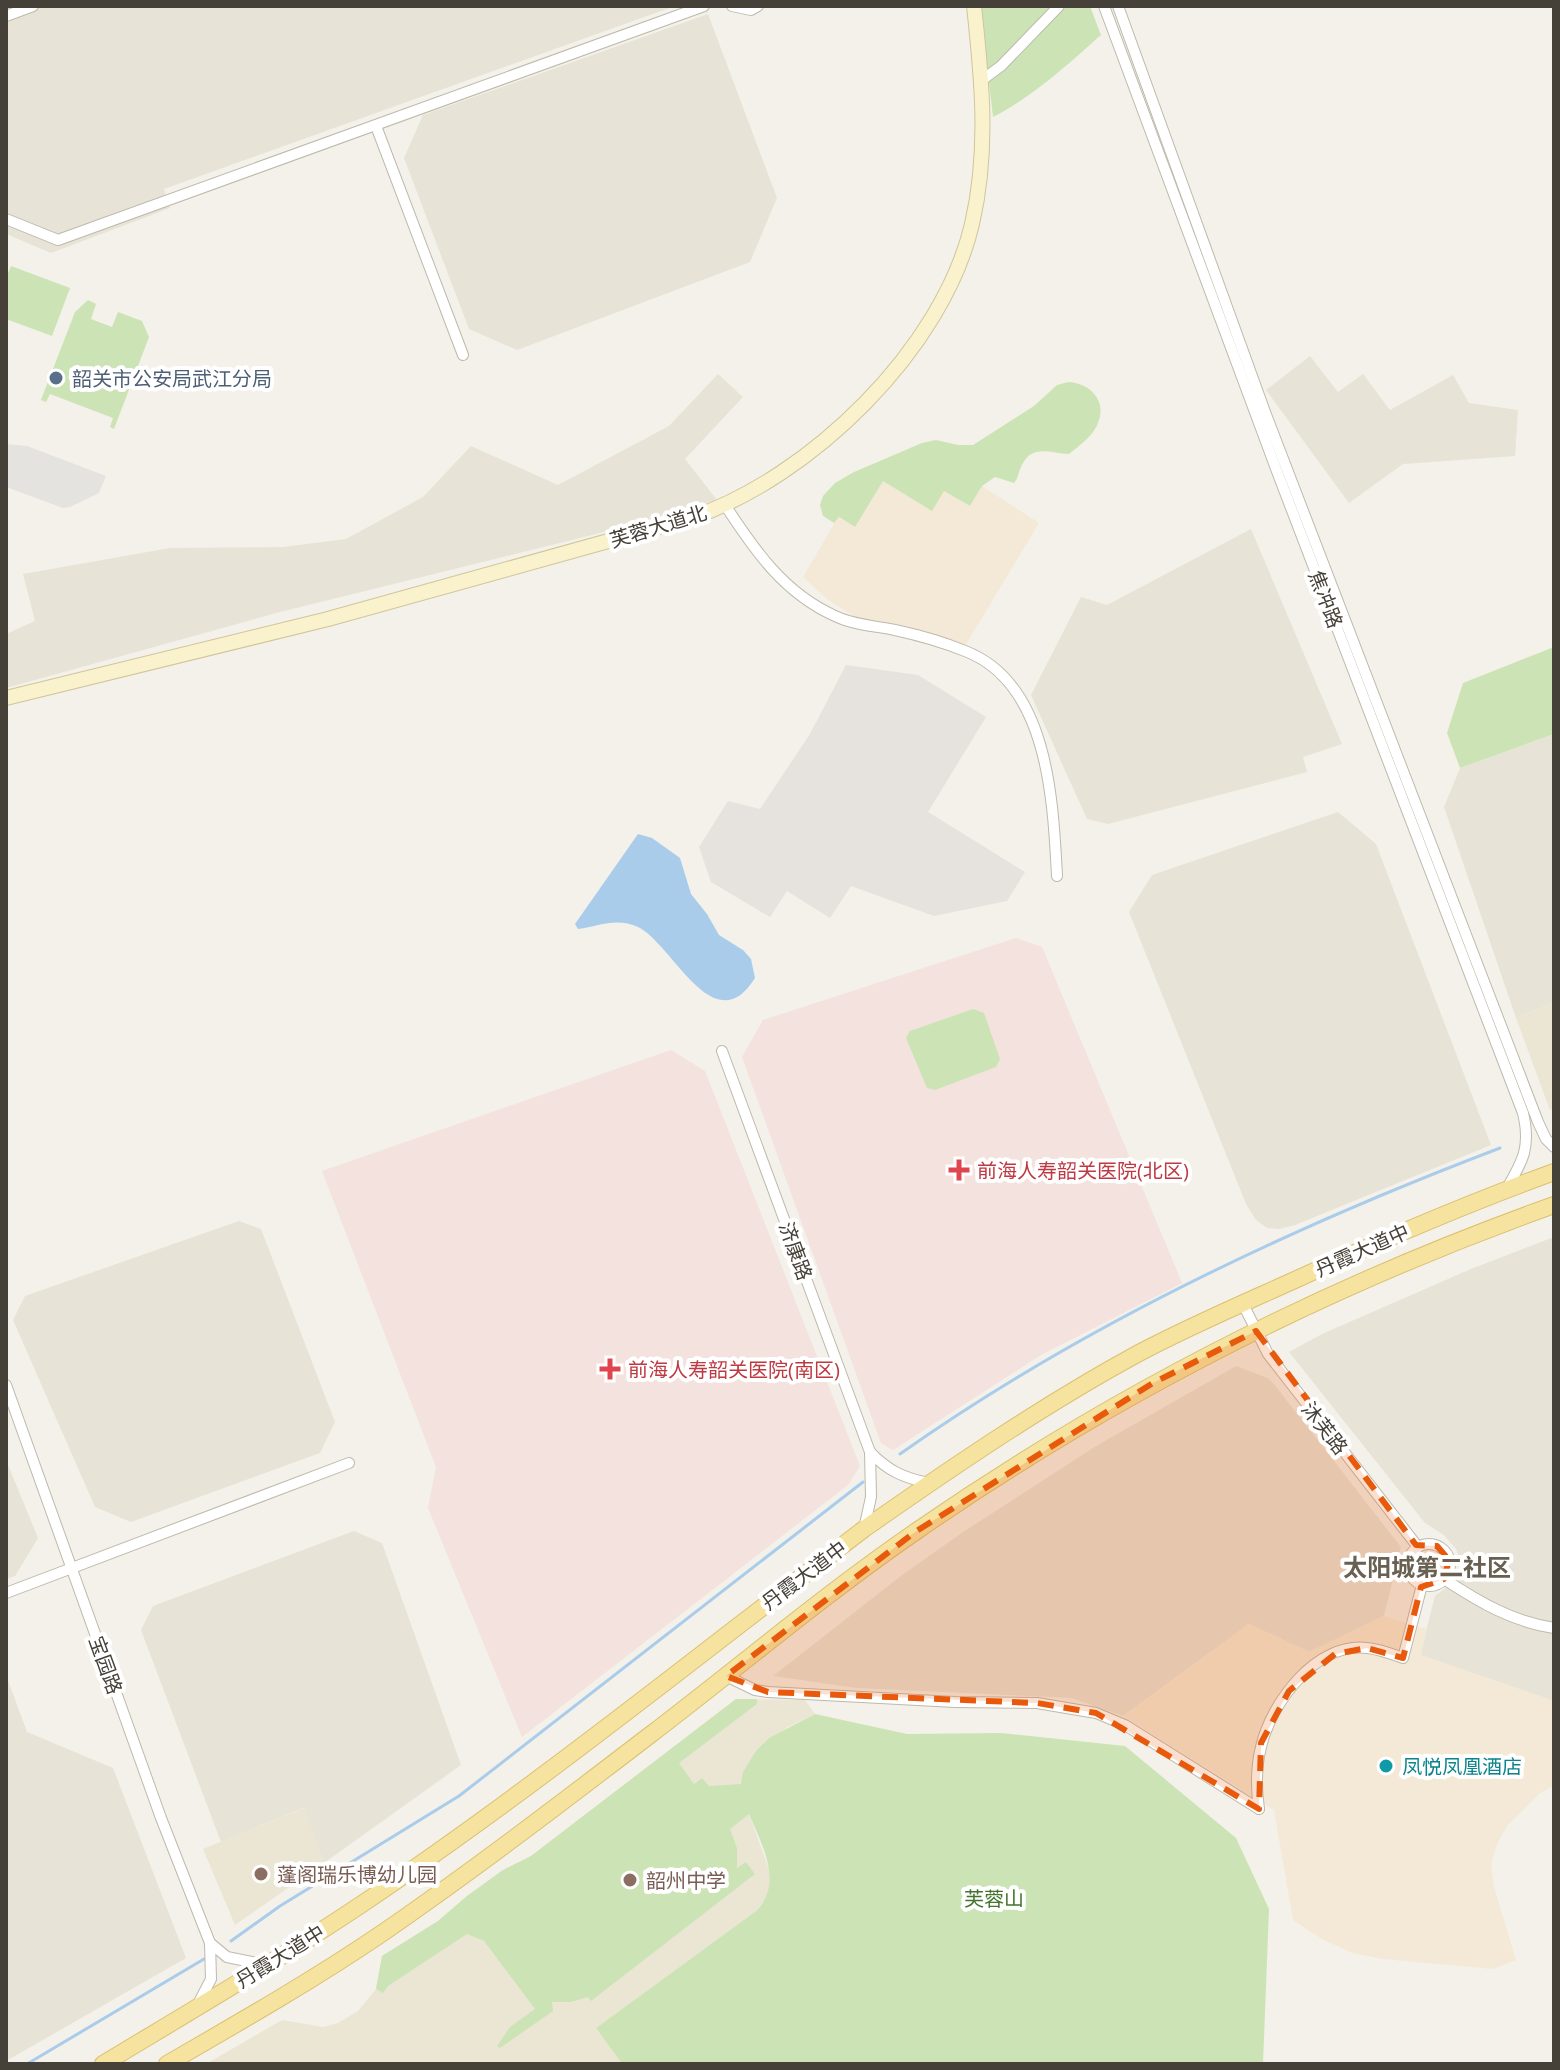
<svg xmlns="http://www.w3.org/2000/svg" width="1560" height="2070" viewBox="0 0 1560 2070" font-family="'Open Sans','Noto Sans SC',sans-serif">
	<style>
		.residential { fill: #e7e3d7 }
		.commercial { fill: #f3e9d6 }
		.industrial { fill: #e6e2dd }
		.education { fill: #ebe6d4 }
		.medical { fill: #f3e2de }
		.green { fill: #cce4b5 }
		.parking { fill: #e5e3e0 }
		.water { fill: #aacceb }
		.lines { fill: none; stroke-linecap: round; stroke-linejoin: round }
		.stream { stroke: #aacceb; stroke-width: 3 }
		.minor-casing { stroke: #beb9ac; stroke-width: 12 }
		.secondary-casing { stroke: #cfc59c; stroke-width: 16 }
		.primary-casing { stroke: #dac170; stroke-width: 18 }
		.minor { stroke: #fff; stroke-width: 10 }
		.secondary { stroke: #faf2cc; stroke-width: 14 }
		.primary { stroke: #f6e39f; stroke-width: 16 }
		.marked { fill: #e8590c; fill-opacity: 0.2; stroke: #e8590c; stroke-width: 6; stroke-dasharray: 16 10; stroke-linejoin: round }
		.service-dot { fill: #5c6f8a; stroke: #fff; stroke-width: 3 }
		.health-dot { fill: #e0444e; stroke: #fff; stroke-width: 3 }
		.culture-dot { fill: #0f9aa8; stroke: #fff; stroke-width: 3 }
		.education-dot { fill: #8d6e63; stroke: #fff; stroke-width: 3 }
		.labels { text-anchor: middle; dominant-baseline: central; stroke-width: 8; stroke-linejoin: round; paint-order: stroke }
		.service-label { font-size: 20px; fill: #4e5e75; stroke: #fff; text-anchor: start }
		.street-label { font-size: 20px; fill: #464138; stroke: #fff }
		.health-label { font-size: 20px; fill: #be3a42; stroke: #fff; text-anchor: start }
		.culture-label { font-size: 20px; fill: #0d838f; stroke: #fff; text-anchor: start }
		.education-label { font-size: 20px; fill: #785e54; stroke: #fff; text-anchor: start }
		.park-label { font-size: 20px; fill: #45742f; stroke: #fff }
		.quarter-label { font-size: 24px; font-weight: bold; fill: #686050; stroke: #fff }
	</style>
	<rect width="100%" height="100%" fill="#f3f1e9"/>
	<!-- residential -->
	<g class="residential">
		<polygon points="6,6 675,6 164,189 170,208 51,253 6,234"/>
		<polygon points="708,14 777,198 750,262 517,350 469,329 404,158 423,115"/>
		<polygon points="1310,356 1338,392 1363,374 1390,410 1453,375 1469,403 1518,410 1515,456 1403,464 1349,503 1266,390"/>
		<polygon points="718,374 743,397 685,459 717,500 596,534 280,612 6,688 6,634 35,621 23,574 170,548 283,547 346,539 423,497 471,446 558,485 669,426"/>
		<polygon points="1251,529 1342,744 1303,757 1307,772 1108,824 1087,819 1031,695 1081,597 1107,605"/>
		<polygon points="1554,734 1554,1002 1516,1018 1444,807 1460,768"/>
		<polygon points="1338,812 1376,844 1491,1145 1295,1225 1279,1229 1267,1228 1256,1220 1246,1204 1129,912 1152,875"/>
		<polygon points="239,1221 261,1229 335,1422 320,1453 131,1522 95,1507 13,1320 25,1296"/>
		<polygon points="1554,1237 1554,1701 1420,1655 1435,1596 1461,1576 1461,1562 1456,1549 1444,1535 1425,1523 1289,1352 1322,1334 1471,1269"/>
		<polygon points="1236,1366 1268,1378 1274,1384 1401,1547 1384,1616 1309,1652 1249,1624 1123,1716 1071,1698 856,1688 773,1676 902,1575 963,1532 1096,1446"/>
		<polygon points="6,1460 38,1538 15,1576 6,1579"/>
		<polygon points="354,1531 382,1543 461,1765 324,1863 303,1808 221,1842 141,1630 153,1606"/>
		<polygon points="6,1675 27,1732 113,1768 186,1958 6,2061"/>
	</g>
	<!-- commercial -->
	<g class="commercial">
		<polygon points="882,481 944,491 970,506 982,486 1039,523 965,646 903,625 860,620 827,599 803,577 838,517 855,527"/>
		<polygon points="1384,1616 1427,1629 1421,1655 1554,1701 1554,1785 1539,1794 1507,1826 1497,1844 1491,1864 1494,1887 1516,1960 1493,1969 1383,1959 1352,1953 1322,1939 1293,1920 1274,1810 1123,1716 1249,1624 1309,1652"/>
	</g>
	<!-- industrial -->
	<polygon class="industrial" points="846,665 918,675 986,717 928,812 1025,872 1007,901 934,916 851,886 830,918 787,891 770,917 711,882 699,847 728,801 760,809 810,734"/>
	<!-- education -->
	<g class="education">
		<polygon points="1554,1002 1554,1109 1550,1110 1516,1018"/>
		<polygon points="736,1699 805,1700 815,1714 786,1728 743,1797 771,1875 769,1894 756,1911 596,2028 622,2064 206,2064 282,2020 323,2027 338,2023 358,2011 376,1989 382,1956 438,1921 467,1896 503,1870 531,1856"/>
		<polygon points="304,1808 324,1863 235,1925 203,1849"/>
	</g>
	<!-- medical -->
	<g class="medical">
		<polygon points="1016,938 1042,947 1182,1283 1041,1355 893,1450 881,1443 742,1057 763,1020"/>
		<polygon points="671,1050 705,1071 860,1466 848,1485 522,1737 428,1508 436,1467 322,1171"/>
	</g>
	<!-- green -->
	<g class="green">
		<path d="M 980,6 L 1090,6 L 1101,35 C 1067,65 1034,96 993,117 Z"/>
		<polygon points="11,266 70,288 52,336 6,319 6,278"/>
		<polygon points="88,300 96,304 91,319 112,327 118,312 142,321 149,337 114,429 110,427 113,418 50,394 46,402 41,400 75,312"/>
		<path d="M 1068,382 C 1088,383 1106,398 1099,420 C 1095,435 1080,445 1069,454 C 1050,453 1032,444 1022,465 C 1018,472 1019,477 1014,483 L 995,477 L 982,486 L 970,506 L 944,491 L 932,511 L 883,481 L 855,527 L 839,517 L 834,523 L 823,516 L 820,505 L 823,496 L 835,483 L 854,472 L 922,443 L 936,440 L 958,445 L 973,445 L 1034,406 L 1057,385 Z"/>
		<polygon points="1554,647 1554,734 1460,768 1447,733 1463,683"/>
		<polygon points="973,1009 984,1013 1000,1059 996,1067 935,1090 927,1088 906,1038 910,1031"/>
		<path d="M 736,1699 L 757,1699 L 757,1704 L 679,1763 L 694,1784 L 702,1778 L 709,1786 L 741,1784 L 743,1772 L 756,1751 L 769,1738 L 815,1714 L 907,1734 L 1001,1733 L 1125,1746 L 1236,1838 L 1269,1909 L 1263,2064 L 622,2064 L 596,2028 L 756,1911 C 784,1883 762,1845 749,1814 L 730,1829 L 737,1848 L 737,1868 L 746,1862 L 755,1874 L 591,2001 L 588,1997 L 571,2002 L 552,2002 L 553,2011 L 500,2048 L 497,2046 L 510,2027 L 535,2009 L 484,1941 L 467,1934 L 388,1986 L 383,1993 L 376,1989 L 382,1956 L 438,1921 L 467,1896 L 503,1870 L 531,1856 Z"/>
	</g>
	<!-- parking -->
	<polygon class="parking" points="6,444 27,446 106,476 99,493 70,507 63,508 6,487"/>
	<!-- water -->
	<path class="water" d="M 638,834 L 652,838 L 680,858 L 691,894 L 707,914 L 719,935 L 743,950 L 751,959 L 755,978 C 714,1044 673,944 638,927 C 617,917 599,926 578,929 L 575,924 Z"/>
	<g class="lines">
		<!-- stream -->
		<g class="stream">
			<path d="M 900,1454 C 1081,1326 1292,1227 1500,1148"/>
			<polyline points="231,1941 280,1906 459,1796 863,1482"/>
			<polyline points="27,2064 204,1959"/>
		</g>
		<!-- minor casing -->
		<g class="minor-casing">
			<g id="minor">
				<polyline points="732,6 751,10 758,6"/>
				<path d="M 1104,6 L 1278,474 L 1523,1113 C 1531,1147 1523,1161 1506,1190"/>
				<polyline points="1118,6 1265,412 1538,1122 1546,1139 1554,1147"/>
				<polyline points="6,16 33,6"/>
				<polyline points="982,80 1001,66 1059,6"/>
				<polyline points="376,126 463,355"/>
				<polyline points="6,219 58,240 704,6"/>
				<path d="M 725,505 C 755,551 784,593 835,616 C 854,625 875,626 895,630 C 918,635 943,642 965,651 C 1049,683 1053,802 1057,876"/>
				<polyline points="722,1051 870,1452 871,1497 864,1529"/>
				<polyline points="1242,1302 1268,1354 1418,1547"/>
				<polyline points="6,1385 161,1818 210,1943 211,1979 198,2004"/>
				<path d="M 870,1452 C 888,1471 904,1478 929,1483"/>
				<circle cx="1429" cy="1565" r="21"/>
				<path d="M 1444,1579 C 1479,1602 1513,1622 1554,1628"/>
				<polyline points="6,1593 349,1463"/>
				<polyline points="726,1676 755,1690 768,1692 955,1702 1037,1703 1096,1713 1125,1725 1259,1809"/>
				<path d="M 1259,1809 C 1256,1788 1256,1767 1261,1747 C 1271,1703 1316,1642 1367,1648 C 1379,1649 1392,1654 1403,1658 L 1422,1585"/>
				<polyline points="210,1943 227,1957 266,1965"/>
			</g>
		</g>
		<!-- secondary casing -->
		<g class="secondary-casing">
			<path id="secondary" d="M 6,698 L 328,619 L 691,518 C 810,478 943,349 972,224 C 989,151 982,79 974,6"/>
		</g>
		<!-- primary casing -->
		<g class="primary-casing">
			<g id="primary">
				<path d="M 103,2064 C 191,2011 280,1959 365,1902 C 537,1786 699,1655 864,1529 C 951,1468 1045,1404 1139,1353 C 1190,1326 1244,1303 1297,1279 C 1382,1240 1466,1204 1554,1172"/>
				<path d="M 167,2064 C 238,2023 310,1982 378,1936 C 471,1872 560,1804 650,1735 C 739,1667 825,1594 918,1530 C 1116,1393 1327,1286 1554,1205"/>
			</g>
		</g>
		<!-- minor -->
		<use href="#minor" class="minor"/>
		<!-- secondary -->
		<use href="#secondary" class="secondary"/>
		<!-- primary -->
		<use href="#primary" class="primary"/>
	</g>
	<!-- marked area -->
	<path class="marked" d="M 1256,1331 L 1416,1545 L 1437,1546 L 1449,1560 L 1444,1579 L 1421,1587 L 1403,1658 L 1367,1648 L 1335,1654 L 1289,1691 L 1261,1743 L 1259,1809 L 1096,1713 L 1037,1703 L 768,1692 L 726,1676 L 915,1532 L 1153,1383 Z"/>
	<!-- markers -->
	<circle class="service-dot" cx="56" cy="378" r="8"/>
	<g class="health-dot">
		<path d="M955 1158h8v8h8v8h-8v8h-8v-8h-8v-8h8z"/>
		<path d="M606 1357h8v8h8v8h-8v8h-8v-8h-8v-8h8z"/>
	</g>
	<circle class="culture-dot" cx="1386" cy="1766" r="8"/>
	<g class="education-dot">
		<circle cx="261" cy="1874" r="8"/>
		<circle cx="630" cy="1880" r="8"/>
	</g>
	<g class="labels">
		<!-- service labels -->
		<g class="service-label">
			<text x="72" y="378">韶关市公安局武江分局</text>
		</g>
		<!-- street labels -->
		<g class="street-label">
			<text transform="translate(658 526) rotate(-17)">芙蓉大道北</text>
			<text transform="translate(1326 599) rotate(69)">焦冲路</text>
			<text transform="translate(1362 1250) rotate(-24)">丹霞大道中</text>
			<text transform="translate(796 1251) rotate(70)">济康路</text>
			<text transform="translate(1325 1428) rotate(52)">沐芙路</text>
			<text transform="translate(804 1575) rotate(-37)">丹霞大道中</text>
			<text transform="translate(106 1665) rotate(70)">宝园路</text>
			<text transform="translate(280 1956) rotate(-32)">丹霞大道中</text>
		</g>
		<!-- health labels -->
		<g class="health-label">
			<text x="977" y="1170">前海人寿韶关医院(北区)</text>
			<text x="628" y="1369">前海人寿韶关医院(南区)</text>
		</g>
		<!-- culture labels -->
		<g class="culture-label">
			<text x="1402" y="1766">凤悦凤凰酒店</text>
		</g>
		<!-- education labels -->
		<g class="education-label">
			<text x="277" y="1874">蓬阁瑞乐博幼儿园</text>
			<text x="646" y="1880">韶州中学</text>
		</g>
		<!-- park labels -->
		<g class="park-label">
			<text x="994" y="1898">芙蓉山</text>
		</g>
		<!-- quarter labels -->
		<g class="quarter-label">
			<text x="1427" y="1566">太阳城第二社区</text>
		</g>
	</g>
	<!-- border -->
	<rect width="1560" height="2070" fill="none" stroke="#464138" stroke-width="16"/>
</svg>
